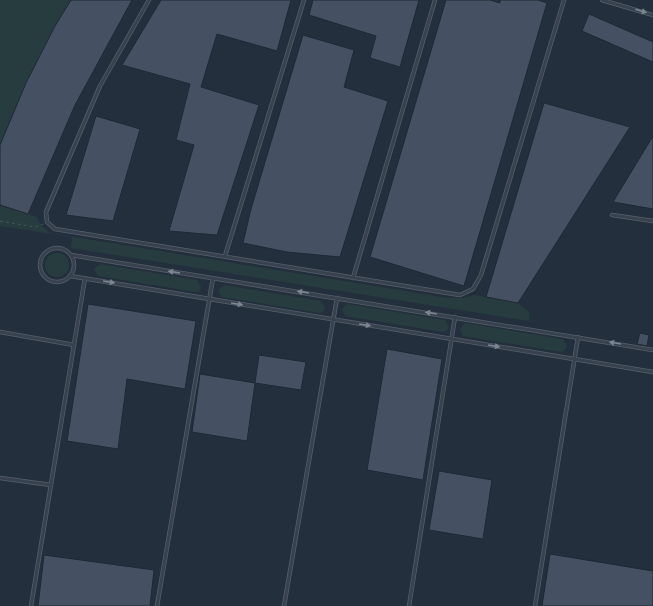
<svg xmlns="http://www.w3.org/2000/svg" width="653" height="606" viewBox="0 0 653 606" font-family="'Exo 2',sans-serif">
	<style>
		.green { fill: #263c3f }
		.building { fill: #455162; stroke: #1f2835 }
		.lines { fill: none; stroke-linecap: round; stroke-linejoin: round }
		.service-casing { stroke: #565f6c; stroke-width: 4.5 }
		.path { stroke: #44595c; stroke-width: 1; stroke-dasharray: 3 3; stroke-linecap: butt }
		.service { stroke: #38414e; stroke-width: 3 }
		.oneway { fill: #7c8592 }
	</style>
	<rect width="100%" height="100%" fill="#242f3e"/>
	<!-- green -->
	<g class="green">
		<path d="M 0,0 L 71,0 C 43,46 21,95 0,145 Z"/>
		<polygon points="0,205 37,217 40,224 50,233 448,298 462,298 475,295 486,297 518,303 530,313 529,321 71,248 72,237 0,226"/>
		<circle cx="57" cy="265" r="12"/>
		<polygon points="100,264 197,280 201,287 200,291 196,292 98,276 94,269"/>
		<polygon points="224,285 321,301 325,308 323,312 319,313 222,297 218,290"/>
		<polygon points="347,304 445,320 449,327 447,331 443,332 345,316 342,309"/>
		<polygon points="465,323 563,339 567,346 565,350 561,352 463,336 460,329"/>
	</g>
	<!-- building -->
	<g class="building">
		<polygon points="71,0 132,0 75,105 28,214 0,205 0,145 26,83 55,26"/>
		<polygon points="161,0 291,0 277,51 217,34 201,87 259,105 217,235 169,231 194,145 176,140 190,84 122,65"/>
		<polygon points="313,0 419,0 400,67 370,58 376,36 309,15"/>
		<polygon points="446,0 490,0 500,3 500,0 538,0 547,3 464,286 370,257"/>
		<polygon points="589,14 653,42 653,62 582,31"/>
		<polygon points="303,35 354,50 344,87 388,101 340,257 287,252 243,243 251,209"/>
		<polygon points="544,103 630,127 518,303 486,297"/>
		<polygon points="96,116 140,129 113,221 66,215"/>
		<polygon points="653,136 653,209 613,202"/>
		<polygon points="88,304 196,321 185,389 127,379 118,449 67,441"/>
		<polygon points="640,333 649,335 647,346 637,344"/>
		<polygon points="387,349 442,359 423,480 367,470"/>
		<polygon points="259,355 306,362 301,390 255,383"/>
		<polygon points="200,374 255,383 247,441 192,432"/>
		<polygon points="439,471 492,480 483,539 429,530"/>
		<polygon points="550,554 653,571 653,606 542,606"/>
		<polygon points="44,555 154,570 150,606 38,606"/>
	</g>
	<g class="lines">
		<!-- service casing -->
		<g class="service-casing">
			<g id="service">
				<polyline points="149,0 100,86 46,212 47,222 55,229 460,295 473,289 481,275 564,0"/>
				<polyline points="602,0 653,15"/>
				<polyline points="612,215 653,221"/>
				<circle cx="57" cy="265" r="17"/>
				<polyline points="71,255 653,350"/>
				<polyline points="225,256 304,0"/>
				<polyline points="70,276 653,372"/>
				<polyline points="353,278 435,0"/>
				<polyline points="0,332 74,345"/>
				<polyline points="0,478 51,485"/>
				<polyline points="31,606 85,278"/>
				<polyline points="157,606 213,278"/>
				<polyline points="284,606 337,298"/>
				<polyline points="409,606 455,317"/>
				<polyline points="535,606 578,337"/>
			</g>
		</g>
		<!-- path -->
		<polyline class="path" points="0,221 35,227 43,224"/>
		<!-- service -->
		<use href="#service" class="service"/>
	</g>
	<!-- one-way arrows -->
	<defs><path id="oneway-solid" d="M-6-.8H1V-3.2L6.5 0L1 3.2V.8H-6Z"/></defs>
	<g class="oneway">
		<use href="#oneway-solid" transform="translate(641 11) rotate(16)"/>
		<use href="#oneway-solid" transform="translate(174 272) rotate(-171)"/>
		<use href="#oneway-solid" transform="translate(109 282) rotate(9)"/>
		<use href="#oneway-solid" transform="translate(303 292) rotate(-171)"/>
		<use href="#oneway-solid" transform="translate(237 304) rotate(9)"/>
		<use href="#oneway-solid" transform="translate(431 313) rotate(-171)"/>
		<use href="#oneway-solid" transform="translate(365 325) rotate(9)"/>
		<use href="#oneway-solid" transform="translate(615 343) rotate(-170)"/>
		<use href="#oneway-solid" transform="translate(494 346) rotate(9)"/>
	</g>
</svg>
